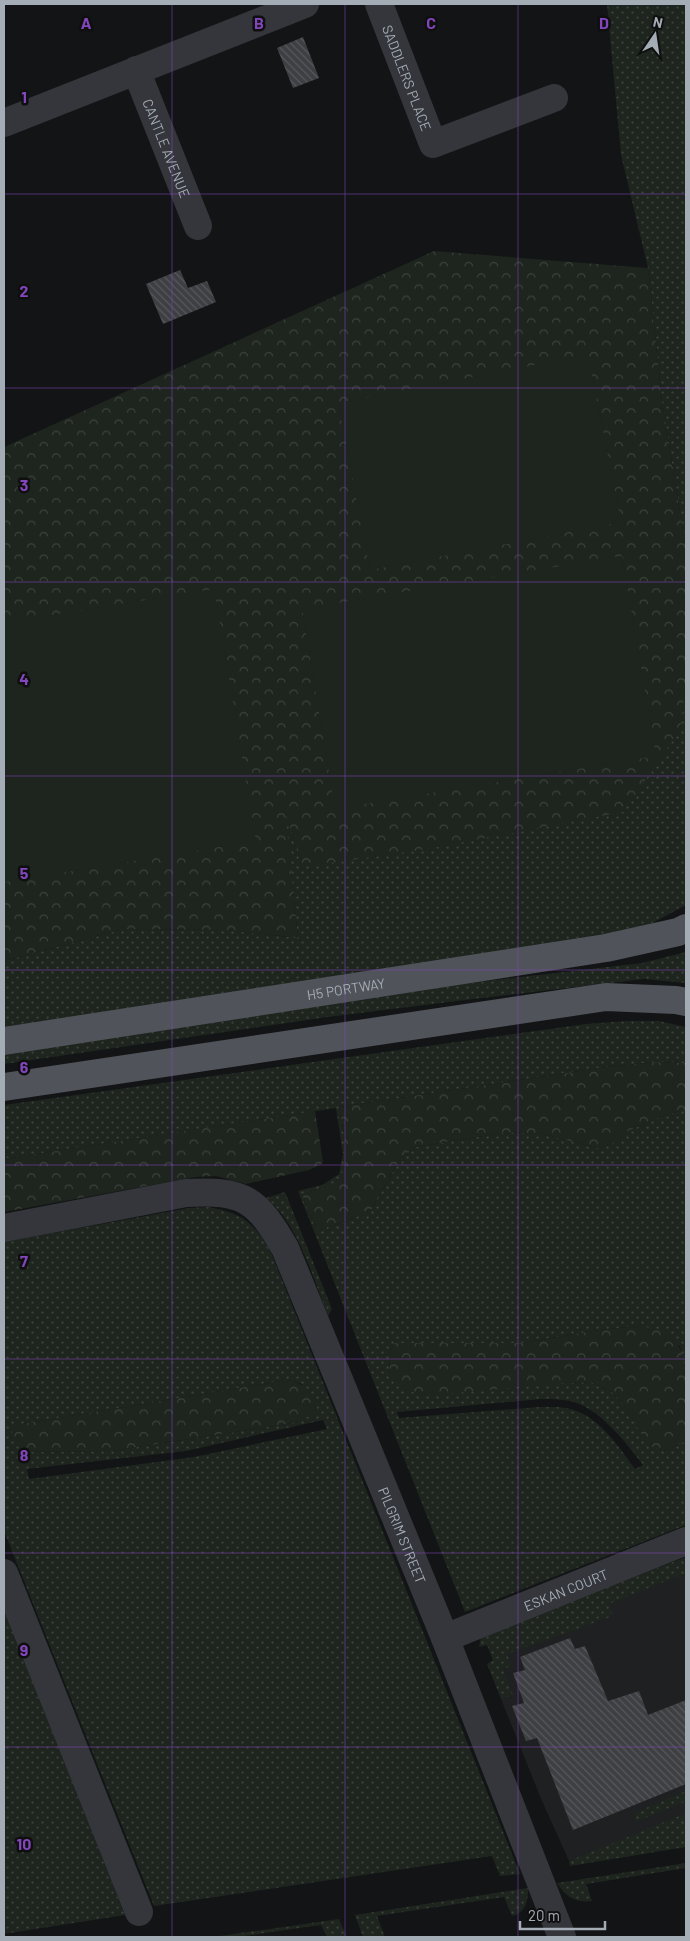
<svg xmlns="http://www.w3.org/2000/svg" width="690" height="1941" viewBox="0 0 690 1941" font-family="Barlow,sans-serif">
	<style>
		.built { fill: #1f2022 }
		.grass { fill: url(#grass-dots); fill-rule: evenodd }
		.forest { fill: url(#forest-crowns) }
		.pitch { fill: #1d251e }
		.building { fill: url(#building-back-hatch) }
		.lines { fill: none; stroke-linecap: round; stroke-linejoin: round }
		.minor { stroke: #34363b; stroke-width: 28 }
		.major { stroke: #50535a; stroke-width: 28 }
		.grid { fill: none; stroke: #8346bd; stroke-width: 1; stroke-opacity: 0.55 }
		.labels { text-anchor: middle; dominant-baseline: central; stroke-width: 5; stroke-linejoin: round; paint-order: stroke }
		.street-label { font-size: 14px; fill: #a4acb6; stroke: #0f0f10 }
		.grid-label { font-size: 16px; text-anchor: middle; font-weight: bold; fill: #8346bd; stroke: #0f0f10; stroke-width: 5; stroke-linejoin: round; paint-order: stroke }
	</style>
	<defs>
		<pattern id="grass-dots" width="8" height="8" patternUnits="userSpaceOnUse" patternTransform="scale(1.25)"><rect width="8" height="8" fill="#1d251e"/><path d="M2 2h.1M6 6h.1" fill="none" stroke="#3b423c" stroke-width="1.8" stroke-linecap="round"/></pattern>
		<pattern id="forest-crowns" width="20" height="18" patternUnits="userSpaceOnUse" patternTransform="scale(1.25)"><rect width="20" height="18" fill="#1d251e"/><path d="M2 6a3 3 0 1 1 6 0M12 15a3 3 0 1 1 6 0" fill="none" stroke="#3b423c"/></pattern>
		<pattern id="building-back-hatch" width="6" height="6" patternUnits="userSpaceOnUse" patternTransform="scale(1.25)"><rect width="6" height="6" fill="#3d3f42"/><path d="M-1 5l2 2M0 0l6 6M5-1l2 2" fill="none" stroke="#56585b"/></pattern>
	</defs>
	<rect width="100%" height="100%" fill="#131415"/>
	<!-- built -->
	<polygon class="built" points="686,1557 686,1829 569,1861 542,1801 501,1699 493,1661"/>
	<!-- grass -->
	<g class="grass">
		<polygon points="607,4 686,4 686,549 662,401 648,268 621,155"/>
		<polygon points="686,683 686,905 606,948 4,1041 4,961 122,929 228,930 298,938 284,806 302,867 680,730"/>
		<polygon points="686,952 686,983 644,979 457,1001 328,1017 4,1064 4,1048 374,994 642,963"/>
		<path d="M 627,1021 L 659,1021 L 686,1027 L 686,1063 L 655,1062 L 607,1067 L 339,1107 C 342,1127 355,1169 335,1182 C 326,1189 313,1191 302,1194 L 316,1230 L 343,1223 L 372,1209 L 400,1159 L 416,1147 L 508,1132 L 543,1134 L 596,1148 L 610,1145 L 628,1131 L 662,1116 L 680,1111 L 686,1111 L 686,1382 L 680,1346 L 639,1326 L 599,1330 L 522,1343 L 394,1343 L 389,1355 L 390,1375 L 563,1383 L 591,1382 L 612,1392 L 625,1406 L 640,1432 L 664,1451 L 686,1441 L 686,1525 L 465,1612 L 298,1191 L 322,1185 L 339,1174 L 343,1154 L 336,1108 L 4,1159 L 4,1105 L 586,1024 ZM 541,1399 C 553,1399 567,1399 579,1404 C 604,1414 627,1444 643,1465 L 635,1469 C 619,1447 601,1419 574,1410 C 563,1406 551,1407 540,1407 L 399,1418 L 397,1412 Z"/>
		<path d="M 285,1192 L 332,1309 L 328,1316 C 313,1278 298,1223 266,1198 Z"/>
		<path d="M 209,1207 C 243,1214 252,1221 270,1250 L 520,1874 L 500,1876 L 492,1856 L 154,1906 L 4,1531 L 4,1242 L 189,1208 ZM 287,1380 L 302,1384 L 317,1408 L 312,1414 L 293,1423 L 112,1451 L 26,1452 L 22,1424 ZM 323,1420 L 327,1429 L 194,1457 L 29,1479 L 27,1469 L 186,1451 Z"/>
		<polygon points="686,1557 686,1573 609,1604 613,1616 507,1654 512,1666 503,1669 513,1695 501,1699 487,1664 493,1660 487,1645 479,1647 481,1637 484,1634"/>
		<polygon points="4,1609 125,1915 4,1934"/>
		<polygon points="686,1791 686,1801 636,1822 634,1813"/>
		<polygon points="686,1813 686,1847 570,1866 569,1861"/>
		<path d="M 686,1863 L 686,1868 L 586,1884 L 592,1901 C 575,1903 566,1897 557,1883 Z"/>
		<path d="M 528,1888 C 528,1900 526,1913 512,1916 L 504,1897 L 377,1916 L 385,1937 L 363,1937 L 355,1915 Z"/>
		<polygon points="339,1919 347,1937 327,1937 321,1925 237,1937 213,1937"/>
	</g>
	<!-- forest -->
	<g class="forest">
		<polygon points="434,251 648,268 662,401 686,549 686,683 680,730 623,812 427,849 302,867 285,810 298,938 228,930 122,929 4,961 4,447"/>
		<path d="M 655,1062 L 686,1063 L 686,1111 L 680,1111 L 662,1116 L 628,1131 L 610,1145 L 596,1148 L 543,1134 L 508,1132 L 416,1147 L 400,1159 L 372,1209 L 343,1223 L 316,1230 L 302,1194 C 313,1191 326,1189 335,1182 C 355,1169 342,1126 339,1107 L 607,1067 Z"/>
		<polygon points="315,1111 323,1162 320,1165 309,1170 246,1184 216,1176 196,1177 4,1212 4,1159"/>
		<path d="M 639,1326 C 650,1328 664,1329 673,1337 C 690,1352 686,1418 686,1441 L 664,1451 L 650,1446 L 640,1432 L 625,1406 L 612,1392 L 591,1382 L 563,1383 L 425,1396 L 406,1390 L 390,1375 L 389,1355 L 394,1343 L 522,1343 L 599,1330 Z"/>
		<path d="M 287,1380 C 306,1384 311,1389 317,1408 L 312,1415 L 293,1423 L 112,1451 L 26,1452 L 15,1444 L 11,1435 L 14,1427 L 22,1424 Z"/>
	</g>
	<!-- pitch -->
	<g class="pitch">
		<polygon points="588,355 621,522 370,570 338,403"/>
		<polygon points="622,556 656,756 335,809 302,609"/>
		<polygon points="214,589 256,841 4,882 4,623"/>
	</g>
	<!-- building -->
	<g class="building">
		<polygon points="303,37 319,78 293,88 277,48"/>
		<polygon points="180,270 188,288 207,281 216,302 163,324 146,284"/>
		<polygon points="570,1638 575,1649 585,1646 608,1701 639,1691 648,1715 686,1700 686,1784 573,1830 537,1738 526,1741 512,1706 524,1703 513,1673 525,1670 520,1657"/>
	</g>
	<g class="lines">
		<!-- minor -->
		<g class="minor">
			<path id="s1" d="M 379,4 L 433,144 L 554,98"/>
			<path id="s2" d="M 136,70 L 198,226"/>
			<polyline points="4,123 305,4"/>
			<path id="s3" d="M 4,1228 L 186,1193 C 244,1190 257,1199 285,1248 L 445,1638 L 562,1937"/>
			<polyline points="4,1573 139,1912"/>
			<path id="s4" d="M 445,1638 L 686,1541"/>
		</g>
		<!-- major -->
		<g class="major">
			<path id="s5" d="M 4,1041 L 606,948 L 678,932 L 686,928"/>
			<polyline points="4,1087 606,997 676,1000 686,1002"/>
		</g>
	</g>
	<!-- grid -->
	<path class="grid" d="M 172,4 L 172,1937M 345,4 L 345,1937M 518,4 L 518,1937M 4,194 L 686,194M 4,388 L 686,388M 4,582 L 686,582M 4,776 L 686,776M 4,970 L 686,970M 4,1165 L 686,1165M 4,1359 L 686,1359M 4,1553 L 686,1553M 4,1747 L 686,1747"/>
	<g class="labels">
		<!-- street labels -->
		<g class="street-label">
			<text stroke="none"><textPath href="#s1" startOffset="79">SADDLERS PLACE</textPath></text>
			<text stroke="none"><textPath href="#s2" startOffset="84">CANTLE AVENUE</textPath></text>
			<text stroke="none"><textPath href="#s5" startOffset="346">H5 PORTWAY</textPath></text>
			<text stroke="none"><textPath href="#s3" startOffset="619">PILGRIM STREET</textPath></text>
			<text stroke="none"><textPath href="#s4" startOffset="130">ESKAN COURT</textPath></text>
		</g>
	</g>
	<g class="grid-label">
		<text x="86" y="29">A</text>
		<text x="259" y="29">B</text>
		<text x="431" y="29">C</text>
		<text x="604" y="29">D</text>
		<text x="24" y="103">1</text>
		<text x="24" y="297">2</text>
		<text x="24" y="491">3</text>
		<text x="24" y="685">4</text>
		<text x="24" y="879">5</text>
		<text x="24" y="1073">6</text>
		<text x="24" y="1267">7</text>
		<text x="24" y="1461">8</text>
		<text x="24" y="1656">9</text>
		<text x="24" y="1850">10</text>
	</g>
	<!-- border -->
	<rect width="690" height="1941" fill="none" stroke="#a4acb6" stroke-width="10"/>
	<!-- north arrow -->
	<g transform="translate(655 35) rotate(13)" stroke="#0f0f10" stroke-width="4" paint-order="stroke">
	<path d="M0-4L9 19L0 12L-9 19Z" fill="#a4acb6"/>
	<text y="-8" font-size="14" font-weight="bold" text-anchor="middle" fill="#a4acb6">N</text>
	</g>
	<!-- scale -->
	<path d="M520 1921v8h85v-8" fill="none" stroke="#a4acb6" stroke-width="2.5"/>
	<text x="528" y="1921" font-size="15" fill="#a4acb6" stroke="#0f0f10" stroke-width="4" paint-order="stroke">20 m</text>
</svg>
